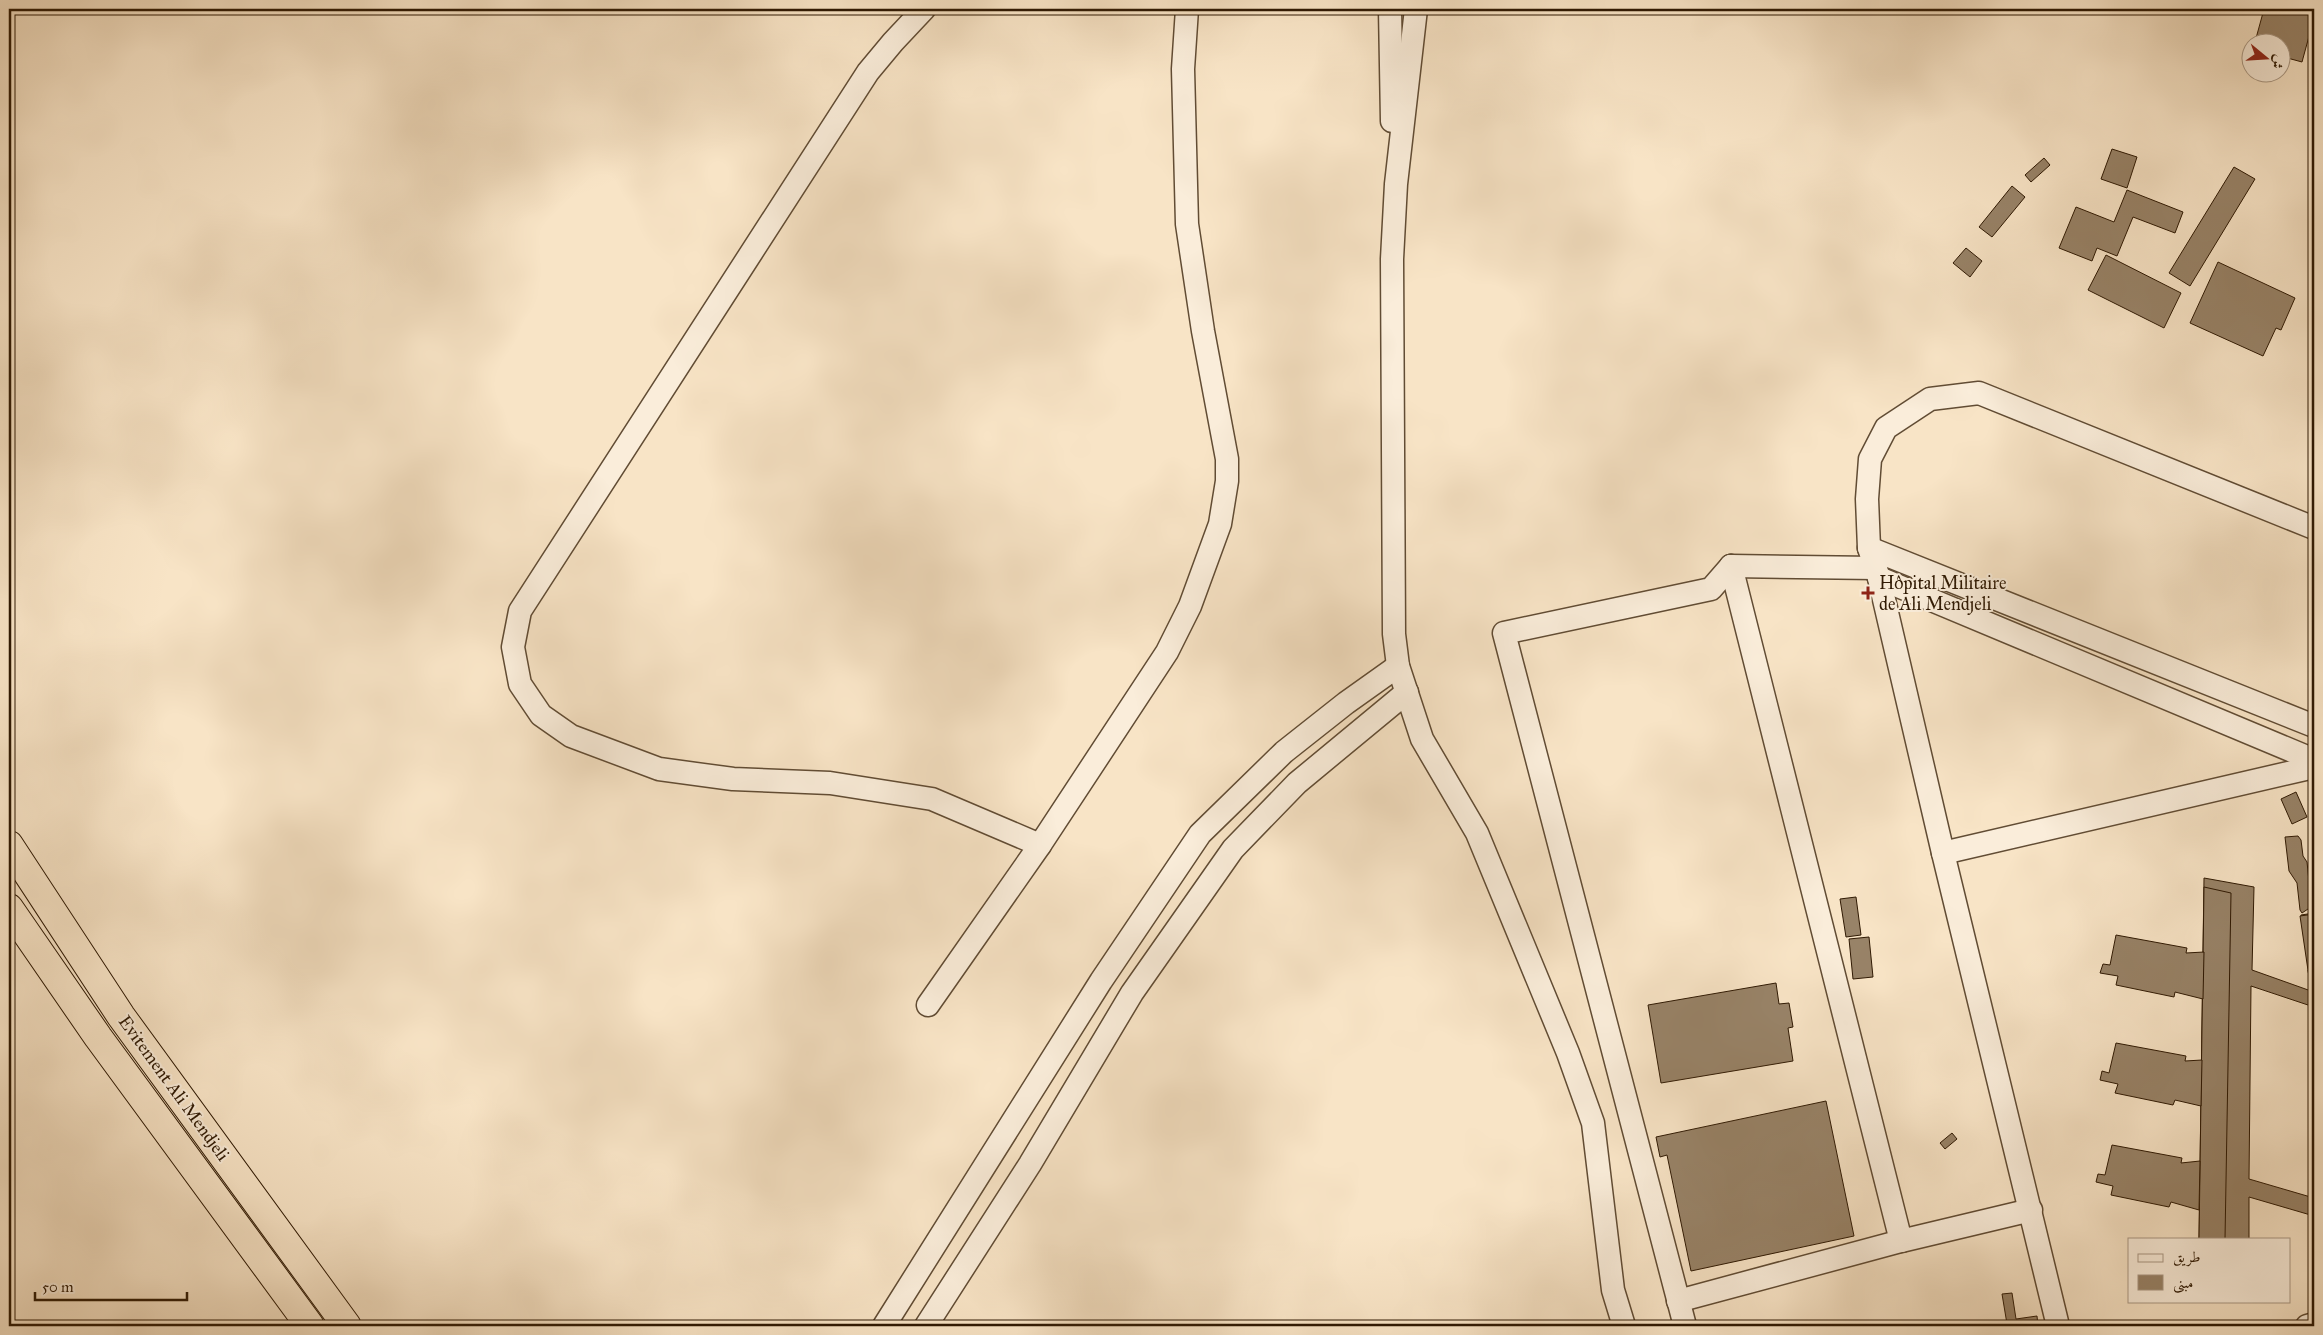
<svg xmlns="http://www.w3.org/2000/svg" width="2323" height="1335" viewBox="0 0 2323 1335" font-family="'IM FELL Great Primer',Amiri,serif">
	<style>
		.building { fill: #988368; stroke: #2f1903 }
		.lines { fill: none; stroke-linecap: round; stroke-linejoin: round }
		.minor-casing { stroke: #614c34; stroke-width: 25 }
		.highway-casing { stroke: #2f1903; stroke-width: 30 }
		.minor { stroke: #faedda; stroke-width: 22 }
		.highway { stroke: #f8e4c6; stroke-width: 28 }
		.poi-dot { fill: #8f2418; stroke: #faedda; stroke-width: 2 }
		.labels { text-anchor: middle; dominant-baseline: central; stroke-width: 4; stroke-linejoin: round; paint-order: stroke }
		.poi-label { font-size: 18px; fill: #2f1903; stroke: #faedda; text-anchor: start }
		.street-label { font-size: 18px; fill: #2f1903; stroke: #faedda }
	</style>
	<rect width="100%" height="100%" fill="#f8e4c6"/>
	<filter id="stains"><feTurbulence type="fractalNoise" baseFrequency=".004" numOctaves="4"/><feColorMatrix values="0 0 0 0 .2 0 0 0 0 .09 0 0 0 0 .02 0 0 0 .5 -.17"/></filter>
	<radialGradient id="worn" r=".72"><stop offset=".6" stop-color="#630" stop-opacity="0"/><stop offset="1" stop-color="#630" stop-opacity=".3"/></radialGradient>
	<!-- building -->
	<g class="building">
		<polygon points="2264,9 2314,9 2314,18 2302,62 2280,56 2280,42 2255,42"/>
		<polygon points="2112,149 2137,157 2127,188 2101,179"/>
		<polygon points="2044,158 2050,165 2031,182 2025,175"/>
		<polygon points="2234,167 2255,179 2190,286 2169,273"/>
		<polygon points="2012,186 2025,197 1992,237 1979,227"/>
		<polygon points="2127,190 2183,212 2175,233 2133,217 2117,256 2097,248 2092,261 2059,248 2076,207 2114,222"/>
		<polygon points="1966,248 1982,261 1970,277 1953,263"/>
		<polygon points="2106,255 2181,293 2164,328 2088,290"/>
		<polygon points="2218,262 2295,298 2281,330 2276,328 2263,356 2190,323"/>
		<polygon points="2296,792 2307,817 2292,824 2281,799"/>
		<polygon points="2298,836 2301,840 2303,856 2307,862 2310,891 2314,887 2314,905 2302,913 2300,910 2297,883 2289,871 2285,837"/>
		<polygon points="2204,878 2254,887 2252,970 2311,991 2314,1007 2251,986 2249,1179 2314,1198 2314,1216 2249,1197 2249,1239 2199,1239"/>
		<polygon points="2204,887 2231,893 2225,1239 2199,1239"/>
		<polygon points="1856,897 1861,935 1846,937 1840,899"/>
		<polygon points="2314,913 2314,1008 2301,915"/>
		<polygon points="2314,914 2314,1011 2300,916"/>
		<polygon points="2116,935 2187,948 2186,953 2204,952 2203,999 2175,992 2174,997 2116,985 2118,976 2100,973 2103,964 2110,965"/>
		<polygon points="1869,937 1873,977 1853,979 1849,939"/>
		<polygon points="2314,969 2314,1011 2308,970"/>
		<polygon points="1776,983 1779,1004 1789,1003 1793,1027 1788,1028 1793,1061 1661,1083 1648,1005"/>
		<polygon points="2116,1043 2186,1056 2185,1061 2202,1060 2201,1106 2175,1100 2173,1105 2115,1093 2118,1084 2100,1080 2102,1071 2109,1073"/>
		<polygon points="1826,1101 1854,1236 1691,1271 1667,1155 1660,1157 1656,1137"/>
		<polygon points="1952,1133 1957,1139 1945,1149 1940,1143"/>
		<polygon points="2112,1145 2182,1158 2181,1163 2200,1161 2199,1210 2171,1202 2169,1207 2111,1195 2113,1186 2096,1182 2098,1174 2105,1175"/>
		<polygon points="2012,1293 2016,1319 2037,1316 2038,1326 1994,1326 2007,1324 2002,1294"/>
	</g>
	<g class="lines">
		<!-- minor casing -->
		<g class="minor-casing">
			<g id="minor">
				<polyline points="924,9 893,42 868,72 520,611 513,647 520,684 541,715 571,736 659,769 733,779 830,783 932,799 1040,845"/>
				<polyline points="1390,9 1392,121"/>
				<polyline points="1416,9 1396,184 1392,259 1394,634 1398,666 1422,739 1477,833 1568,1053 1593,1123 1613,1290 1624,1326"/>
				<polyline points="1869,548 2314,726"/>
				<polyline points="1731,566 1901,1241"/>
				<polyline points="1731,566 1876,568"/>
				<polyline points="1879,578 2314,760"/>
				<polyline points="1943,853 2314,767"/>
				<polyline points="928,1005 1040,845 1167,652 1190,606 1220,524 1227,481 1227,459 1203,331 1187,224 1183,69 1187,9"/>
				<polyline points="1678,1301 1901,1241 2031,1210"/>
				<polyline points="884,1326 1101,981 1200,834 1284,752 1346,703 1398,666"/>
				<polyline points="926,1326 1030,1164 1132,993 1233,849 1297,783 1407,692"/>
				<polyline points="1685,1326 1504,633 1711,589 1731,566"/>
				<polyline points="2058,1326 1943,853 1879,578 1869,548 1867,499 1870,459 1886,428 1930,399 1979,393 2314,528"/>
				<polyline points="2307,1326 2314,1324"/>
			</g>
		</g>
		<!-- highway casing -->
		<g class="highway-casing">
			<g id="highway">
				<polyline points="9,845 121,1016 347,1326"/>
				<polyline points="9,908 98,1037 310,1326"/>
			</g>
		</g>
		<!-- minor -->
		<use href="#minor" class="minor"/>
		<!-- highway -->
		<use href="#highway" class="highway"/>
	</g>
	<!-- markers -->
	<path class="poi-dot" d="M1865.5 585.5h5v5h5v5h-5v5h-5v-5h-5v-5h5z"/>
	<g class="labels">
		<!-- poi labels -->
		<g class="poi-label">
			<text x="1879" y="583">Hôpital Militaire<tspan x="1879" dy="21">de Ali Mendjeli</tspan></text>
		</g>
		<!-- street labels -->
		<g class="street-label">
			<text transform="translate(174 1088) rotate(54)">Evitement Ali Mendjeli</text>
		</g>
	</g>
	<!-- margin -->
	<rect width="2323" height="1335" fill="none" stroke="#f8e4c6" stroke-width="30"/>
	<rect x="10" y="10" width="2303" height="1315" fill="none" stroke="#2f1903" stroke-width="2.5"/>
	<rect x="15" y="15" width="2293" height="1305" fill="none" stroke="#2f1903"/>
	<!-- legend -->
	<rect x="2128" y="1238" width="162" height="65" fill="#faedda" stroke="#a99884"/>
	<rect x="2138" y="1254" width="25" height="8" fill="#faedda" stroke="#a99884"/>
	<text x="2173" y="1262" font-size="15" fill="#2f1903">طريق</text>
	<rect x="2138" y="1275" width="25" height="15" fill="#988368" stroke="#a99884"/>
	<text x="2173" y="1288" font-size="15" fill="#2f1903">مبنى</text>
	<!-- north arrow -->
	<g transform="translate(2266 58) rotate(108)"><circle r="24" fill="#faedda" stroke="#a99884"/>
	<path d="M0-4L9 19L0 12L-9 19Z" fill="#8f2418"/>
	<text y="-8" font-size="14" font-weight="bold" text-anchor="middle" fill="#2f1903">ش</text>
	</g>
	<!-- scale -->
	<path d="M35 1292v8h152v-8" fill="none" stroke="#2f1903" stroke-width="2.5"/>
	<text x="42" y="1292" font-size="15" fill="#2f1903" stroke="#faedda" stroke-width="4" paint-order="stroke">50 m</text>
	<rect width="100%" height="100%" filter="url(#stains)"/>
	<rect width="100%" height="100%" fill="url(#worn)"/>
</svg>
